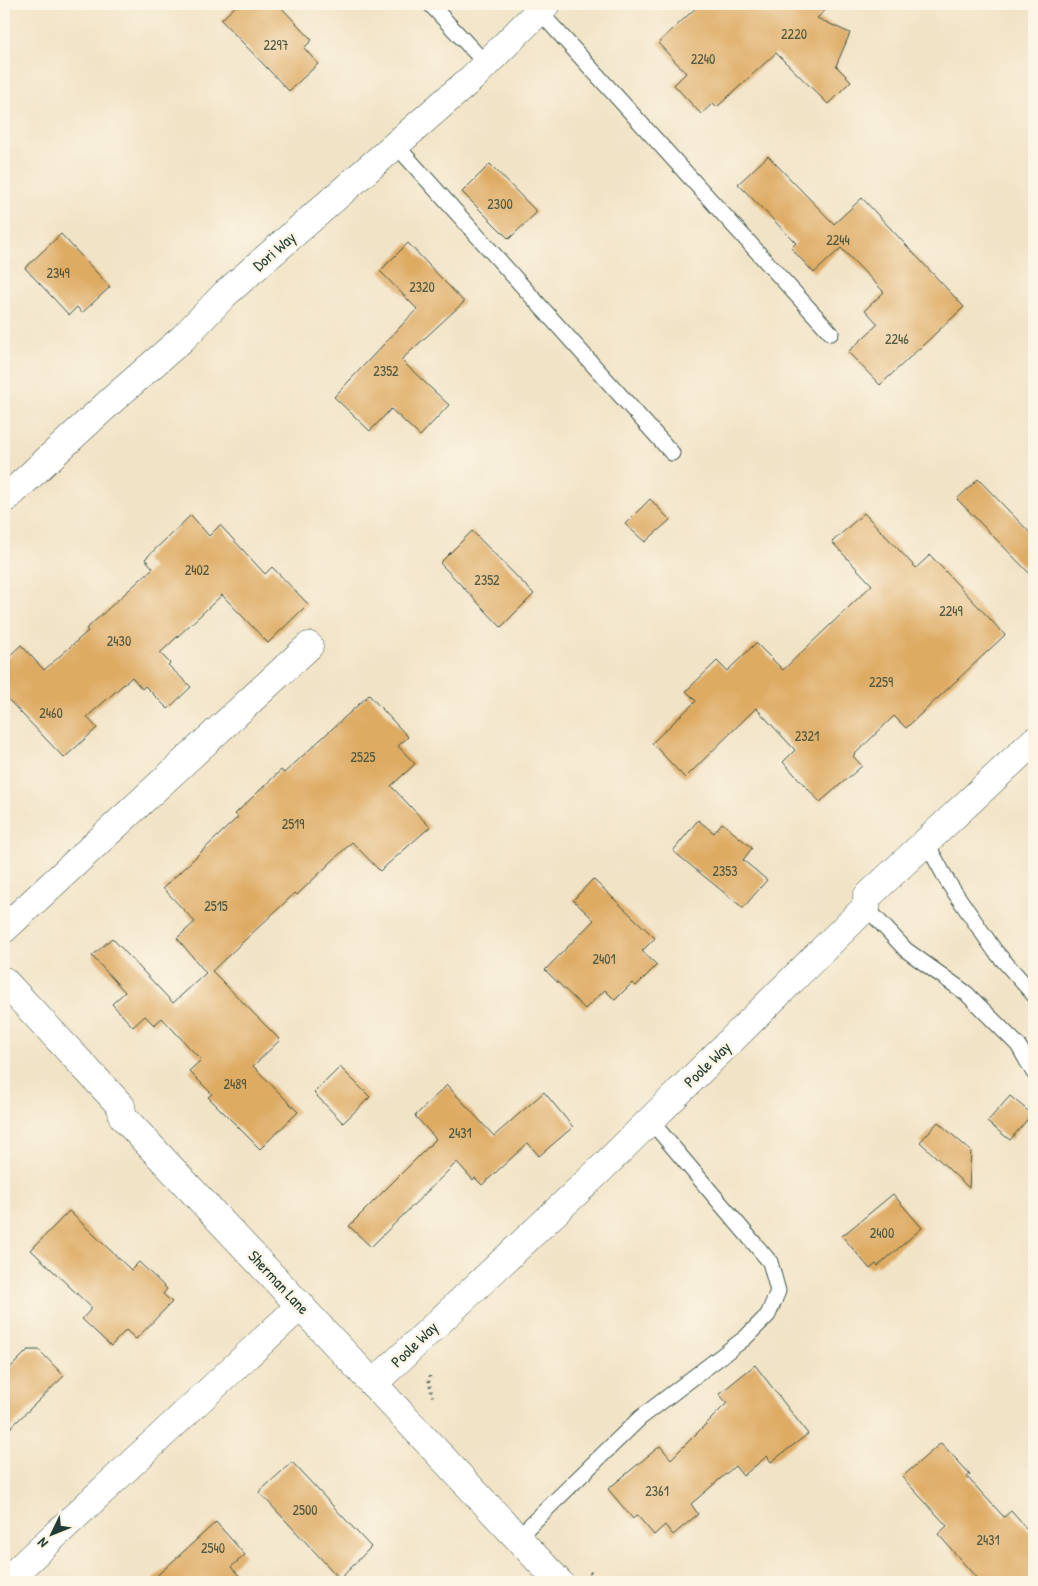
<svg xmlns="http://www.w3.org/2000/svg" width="1038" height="1586" viewBox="0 0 1038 1586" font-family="'Patrick Hand',sans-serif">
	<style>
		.building { fill: #deab63 }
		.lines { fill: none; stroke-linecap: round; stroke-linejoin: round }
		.lane-casing { stroke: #3e564a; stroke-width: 17 }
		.street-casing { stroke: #3e564a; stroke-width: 29 }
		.path { stroke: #3e564a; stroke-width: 3; stroke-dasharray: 1 4; stroke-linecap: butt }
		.lane { stroke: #fff; stroke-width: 15 }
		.street { stroke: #fff; stroke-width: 28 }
		.labels { text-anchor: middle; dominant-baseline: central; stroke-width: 5; stroke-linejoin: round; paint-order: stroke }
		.number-label { font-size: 14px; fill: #4f5840 }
		.street-label { font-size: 16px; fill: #1f3d34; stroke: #fcf5e5 }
	</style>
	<rect width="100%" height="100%" fill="#fcf5e5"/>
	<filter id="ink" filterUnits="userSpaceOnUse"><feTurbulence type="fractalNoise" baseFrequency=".02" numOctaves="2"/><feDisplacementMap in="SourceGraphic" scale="10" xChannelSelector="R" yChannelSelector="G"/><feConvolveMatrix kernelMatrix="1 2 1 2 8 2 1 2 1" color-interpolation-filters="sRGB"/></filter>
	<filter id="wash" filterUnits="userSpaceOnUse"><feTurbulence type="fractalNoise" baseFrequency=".0096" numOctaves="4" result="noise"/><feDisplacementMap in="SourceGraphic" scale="20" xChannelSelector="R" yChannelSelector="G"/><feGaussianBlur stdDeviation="1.12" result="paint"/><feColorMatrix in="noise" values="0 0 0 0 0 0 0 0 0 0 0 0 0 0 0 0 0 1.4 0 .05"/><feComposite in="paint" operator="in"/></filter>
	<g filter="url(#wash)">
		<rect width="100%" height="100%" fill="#f1e3c6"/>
		<g id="blocks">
			<!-- building -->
			<g class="building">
				<polygon points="238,4 278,4 312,40 304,48 318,64 289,91 221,20"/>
				<polygon points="700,4 832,4 817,18 850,33 836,66 851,81 828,104 776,53 717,107 713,103 701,114 674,85 686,73 658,43"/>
				<polygon points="768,156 834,224 862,198 964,307 880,385 848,352 878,324 865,310 884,292 841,248 814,273 791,248 796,243 738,184"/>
				<polygon points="490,164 537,212 509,239 462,192"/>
				<polygon points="61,234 110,287 82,313 77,307 69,315 25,268"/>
				<polygon points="408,243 464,302 401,360 449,405 420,436 391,409 370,431 334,397 417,309 380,271"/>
				<polygon points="978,479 1034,537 1034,578 957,499"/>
				<polygon points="650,499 670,520 645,542 625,524"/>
				<polygon points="864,513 916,568 930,555 1005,635 906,728 894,716 853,756 862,766 820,802 783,762 795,750 756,708 685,778 652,743 696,701 686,691 717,661 727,671 756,643 783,670 872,585 832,542"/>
				<polygon points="191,515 209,536 220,525 265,574 272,567 308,604 268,643 222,595 160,653 170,663 168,665 191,687 168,709 145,686 142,689 132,677 87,717 97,728 64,758 4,695 4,661 21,645 44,670 88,631 86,629 153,568 145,559"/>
				<polygon points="472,531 534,594 501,627 440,563"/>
				<polygon points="369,695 408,737 398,746 415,764 391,786 430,827 380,871 352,842 297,895 295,893 212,971 280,1040 253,1066 298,1112 260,1149 208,1097 212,1094 189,1071 201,1060 162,1018 154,1025 145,1016 133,1027 112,1004 125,992 92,956 112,938 173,1003 206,973 177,938 195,922 163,888 238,817 235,814 281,770 284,773"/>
				<polygon points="698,820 714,833 722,823 752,848 743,860 767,880 743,908 673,851"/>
				<polygon points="593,879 655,938 642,951 657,965 636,986 632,983 615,1000 605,990 585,1009 545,970 594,920 573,900"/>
				<polygon points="340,1067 370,1097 343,1123 314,1093"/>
				<polygon points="447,1085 494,1136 544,1092 573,1127 539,1156 528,1143 482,1185 475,1178 473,1180 457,1162 371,1247 349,1226 436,1139 415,1116"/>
				<polygon points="1010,1096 1032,1114 1010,1140 987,1122"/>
				<polygon points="938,1122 971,1151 969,1188 920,1142"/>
				<polygon points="893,1194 922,1228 878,1266 876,1264 870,1269 842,1236"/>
				<polygon points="69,1211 131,1270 139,1262 167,1289 163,1294 172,1302 136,1339 126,1330 111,1346 82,1319 92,1308 31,1250"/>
				<polygon points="28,1350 39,1350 64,1376 4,1434 4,1374"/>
				<polygon points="755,1365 808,1434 771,1462 767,1456 743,1476 735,1466 691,1504 698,1514 673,1535 665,1525 654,1535 637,1515 633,1519 608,1489 660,1446 671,1459 727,1403 719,1394"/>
				<polygon points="941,1443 970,1474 967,1477 1004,1517 1011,1511 1034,1537 1034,1582 980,1582 938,1534 947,1526 902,1477"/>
				<polygon points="292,1462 371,1547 340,1579 259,1492"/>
				<polygon points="216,1522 245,1555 231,1567 245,1582 150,1582"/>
			</g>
		</g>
	</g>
	<g filter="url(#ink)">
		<use href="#blocks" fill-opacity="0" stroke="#3e564a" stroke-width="1"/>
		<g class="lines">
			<!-- lane casing -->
			<g class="lane-casing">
				<g id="lane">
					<polyline points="430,4 486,64"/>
					<polyline points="539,11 831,333"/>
					<polyline points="395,144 672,453"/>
					<polyline points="926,842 949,884 995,951 1034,995"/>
					<polyline points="866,907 906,950 966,993 1018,1045 1034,1073"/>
					<polyline points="517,1538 640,1418 745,1338 768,1315 778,1291 770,1262 650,1120"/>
				</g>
			</g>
			<!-- street casing -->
			<g class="street-casing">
				<g id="street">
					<polyline points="4,500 112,400 183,338 225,294 472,78 546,4"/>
					<polyline points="4,929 309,646"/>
					<polyline points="4,981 121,1106 123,1117 559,1582"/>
					<polyline points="373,1384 600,1170 866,907 867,897 1034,741"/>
					<polyline points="5,1582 301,1305"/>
				</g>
			</g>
			<!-- path -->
			<g class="path">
				<polyline points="430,1376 429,1381 433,1399"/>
				<polyline points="590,1572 599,1582"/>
			</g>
			<!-- lane -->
			<use href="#lane" class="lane"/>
			<!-- street -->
			<use href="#street" class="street"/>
		</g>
	</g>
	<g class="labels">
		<!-- number labels -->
		<g class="number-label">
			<text x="794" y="33">2220</text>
			<text x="276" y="44">2297</text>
			<text x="703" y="58">2240</text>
			<text x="500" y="203">2300</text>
			<text x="838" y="239">2244</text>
			<text x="58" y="272">2349</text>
			<text x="422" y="286">2320</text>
			<text x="897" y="338">2246</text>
			<text x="386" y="370">2352</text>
			<text x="197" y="569">2402</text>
			<text x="487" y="579">2352</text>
			<text x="951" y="610">2249</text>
			<text x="119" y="640">2430</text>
			<text x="881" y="681">2259</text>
			<text x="51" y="712">2460</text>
			<text x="807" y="735">2321</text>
			<text x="363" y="756">2525</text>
			<text x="293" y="823">2519</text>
			<text x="725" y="870">2353</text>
			<text x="216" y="905">2515</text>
			<text x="604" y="958">2401</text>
			<text x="235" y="1083">2489</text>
			<text x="460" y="1132">2431</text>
			<text x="882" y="1232">2400</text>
			<text x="657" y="1490">2361</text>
			<text x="305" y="1509">2500</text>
			<text x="988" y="1539">2431</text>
			<text x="213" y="1547">2540</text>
		</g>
		<!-- street labels -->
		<g class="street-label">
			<text transform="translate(274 251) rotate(-41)">Dori Way</text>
			<text transform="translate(707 1064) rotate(-44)">Poole Way</text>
			<text transform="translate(279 1282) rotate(47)">Sherman Lane</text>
			<text transform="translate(414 1344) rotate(-44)">Poole Way</text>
		</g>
	</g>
	<!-- margin -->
	<rect width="1038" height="1586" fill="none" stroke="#fcf5e5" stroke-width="20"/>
	<!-- north arrow -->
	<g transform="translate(52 1534) rotate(227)" stroke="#fcf5e5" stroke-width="4" paint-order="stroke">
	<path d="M0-4L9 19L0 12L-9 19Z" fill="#1f3d34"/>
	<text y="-8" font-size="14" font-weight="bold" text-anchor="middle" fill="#1f3d34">N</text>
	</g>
</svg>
